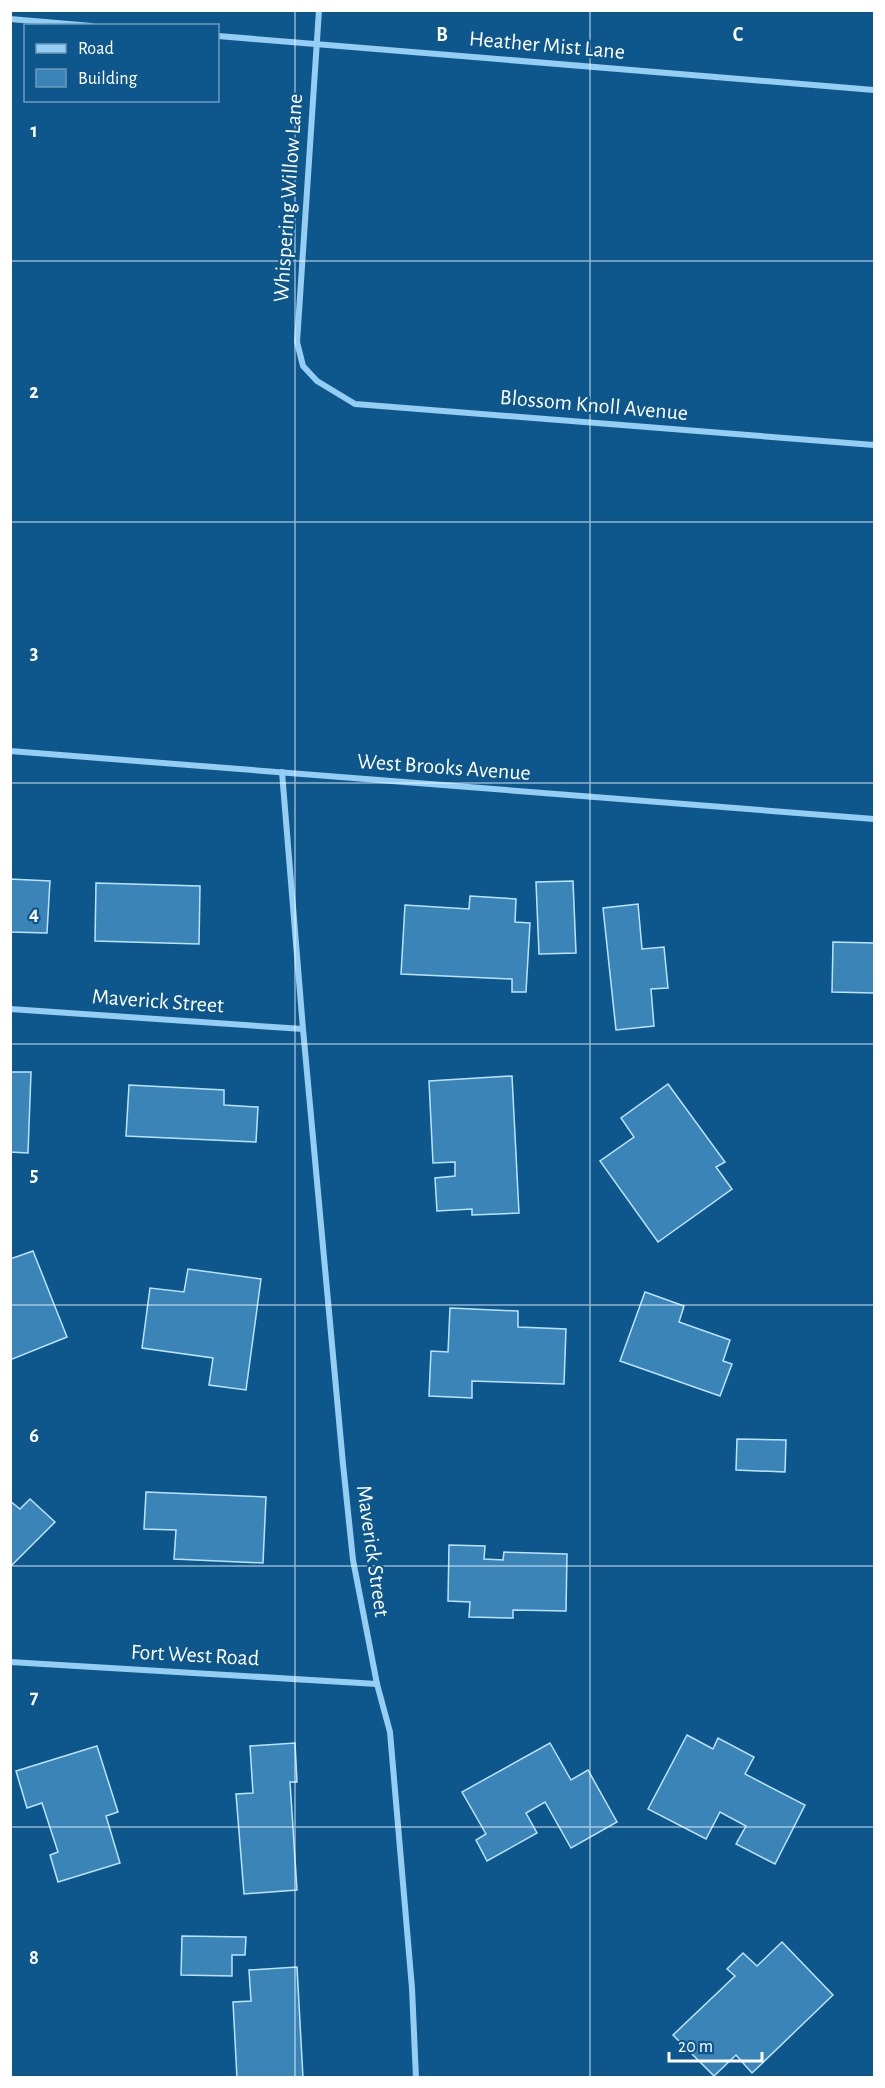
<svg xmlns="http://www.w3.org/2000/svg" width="885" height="2088" viewBox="0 0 885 2088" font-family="'Alegreya Sans',sans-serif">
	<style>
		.building { fill: #3b84b8; stroke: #bce3fe; stroke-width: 1.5 }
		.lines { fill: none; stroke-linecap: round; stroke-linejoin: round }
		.minor { stroke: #95cdf3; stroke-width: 6 }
		.grid { fill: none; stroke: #fff; stroke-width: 1.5; stroke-opacity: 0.55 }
		.labels { text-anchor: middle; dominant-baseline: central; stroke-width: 4.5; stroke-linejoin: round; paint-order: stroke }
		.street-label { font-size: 22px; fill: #fff; stroke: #0e578d }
		.grid-label { font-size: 20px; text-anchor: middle; font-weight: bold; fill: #fff; stroke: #0e578d; stroke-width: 4.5; stroke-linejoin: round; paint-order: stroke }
	</style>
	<rect width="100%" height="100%" fill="#0e578d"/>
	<!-- building -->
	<g class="building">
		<polygon points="10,879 50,881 47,933 10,932"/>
		<polygon points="573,881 576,953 539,954 536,882"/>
		<polygon points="96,883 200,886 199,944 95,941"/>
		<polygon points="470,896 516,899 515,922 530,923 526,992 512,992 512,979 401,974 405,905 469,909"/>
		<polygon points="638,904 642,949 664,947 668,988 651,989 654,1026 616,1030 603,908"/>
		<polygon points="833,942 874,943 874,993 832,992"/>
		<polygon points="10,1072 31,1072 28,1153 10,1152"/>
		<polygon points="512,1076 519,1213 472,1215 472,1209 437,1211 435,1178 455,1176 455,1162 433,1163 429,1081"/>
		<polygon points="668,1084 725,1162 716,1167 732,1189 658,1242 600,1161 634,1137 621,1118"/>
		<polygon points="129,1085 224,1090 224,1105 258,1107 256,1142 126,1136"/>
		<polygon points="33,1251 67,1337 10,1360 10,1259"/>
		<polygon points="188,1269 261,1279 246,1390 209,1385 213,1358 142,1348 150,1288 184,1292"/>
		<polygon points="645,1292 684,1306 679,1322 730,1340 723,1361 732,1364 720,1396 620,1361"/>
		<polygon points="450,1308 518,1311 518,1327 566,1329 564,1384 472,1381 472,1398 429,1396 431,1351 448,1352"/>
		<polygon points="737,1439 786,1440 785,1472 736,1470"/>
		<polygon points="146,1492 266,1497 263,1563 174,1559 176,1530 144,1529"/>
		<polygon points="30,1499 55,1522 10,1567 10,1501 20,1509"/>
		<polygon points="449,1545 485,1546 484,1559 503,1560 504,1552 567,1554 566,1611 513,1610 513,1618 469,1617 470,1602 448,1601"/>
		<polygon points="687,1735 713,1749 718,1738 754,1757 745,1774 805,1805 775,1864 736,1844 746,1826 720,1812 706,1839 648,1809"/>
		<polygon points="295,1743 297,1782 290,1782 297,1890 244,1894 236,1794 253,1793 250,1746"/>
		<polygon points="550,1743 571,1780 588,1770 617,1822 571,1848 545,1802 526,1813 537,1833 487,1861 476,1840 486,1834 462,1792"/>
		<polygon points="97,1746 118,1812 106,1816 120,1863 58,1882 50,1855 58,1852 42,1803 27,1808 16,1771"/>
		<polygon points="182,1936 246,1937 245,1955 232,1955 232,1976 181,1975"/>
		<polygon points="782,1942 833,1995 752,2073 736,2055 714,2076 673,2035 735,1976 727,1969 743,1953 757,1966"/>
		<polygon points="297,1967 303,2078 237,2078 233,2002 251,2001 249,1970"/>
	</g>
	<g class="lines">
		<!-- minor -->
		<g class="minor">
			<polyline points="319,10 297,342 303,366 317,381 355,404 874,445"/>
			<polyline points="10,19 92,26"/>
			<polyline points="218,36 874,90"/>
			<polyline points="10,751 874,819"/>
			<polyline points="282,772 303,1029 343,1464 353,1560 377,1684 390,1732 412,1988 416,2078"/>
			<polyline points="10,1009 303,1029"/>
			<polyline points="10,1662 377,1684"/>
		</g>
	</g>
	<!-- grid -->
	<path class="grid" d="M 295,10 L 295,2078M 590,10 L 590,2078M 10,261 L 874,261M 10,522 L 874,522M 10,783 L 874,783M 10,1044 L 874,1044M 10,1305 L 874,1305M 10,1566 L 874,1566M 10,1827 L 874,1827"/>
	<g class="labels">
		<!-- street labels -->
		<g class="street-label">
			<text transform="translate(547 45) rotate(5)">Heather Mist Lane</text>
			<text transform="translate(288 198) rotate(-86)">Whispering Willow Lane</text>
			<text transform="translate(594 405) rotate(5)">Blossom Knoll Avenue</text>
			<text transform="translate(444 767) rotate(4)">West Brooks Avenue</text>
			<text transform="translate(158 1001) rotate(4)">Maverick Street</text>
			<text transform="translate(373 1551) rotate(82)">Maverick Street</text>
			<text transform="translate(195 1655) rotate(3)">Fort West Road</text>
		</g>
	</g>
	<g class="grid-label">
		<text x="442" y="41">B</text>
		<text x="738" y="41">C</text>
		<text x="34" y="137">1</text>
		<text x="34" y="398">2</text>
		<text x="34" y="659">3</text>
		<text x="34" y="920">4</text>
		<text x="34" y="1181">5</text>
		<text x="34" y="1442">6</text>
		<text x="34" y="1703">7</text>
		<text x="34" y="1964">8</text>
	</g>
	<!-- border -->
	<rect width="885" height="2088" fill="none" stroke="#ffffff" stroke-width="24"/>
	<!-- legend -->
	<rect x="24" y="24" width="195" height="78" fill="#0e578d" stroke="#6e9abb" stroke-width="1.5"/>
	<rect x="36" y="44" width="30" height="9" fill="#95cdf3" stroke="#6e9abb" stroke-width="1.5"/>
	<text x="78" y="54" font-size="18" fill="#ffffff">Road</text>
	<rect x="36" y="69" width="30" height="18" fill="#3b84b8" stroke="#6e9abb" stroke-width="1.5"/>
	<text x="78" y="84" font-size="18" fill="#ffffff">Building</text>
	<!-- scale -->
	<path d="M669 2052v9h93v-9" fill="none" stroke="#ffffff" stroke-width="3"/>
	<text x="678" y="2052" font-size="18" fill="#ffffff" stroke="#0e578d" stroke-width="4.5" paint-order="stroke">20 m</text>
</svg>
